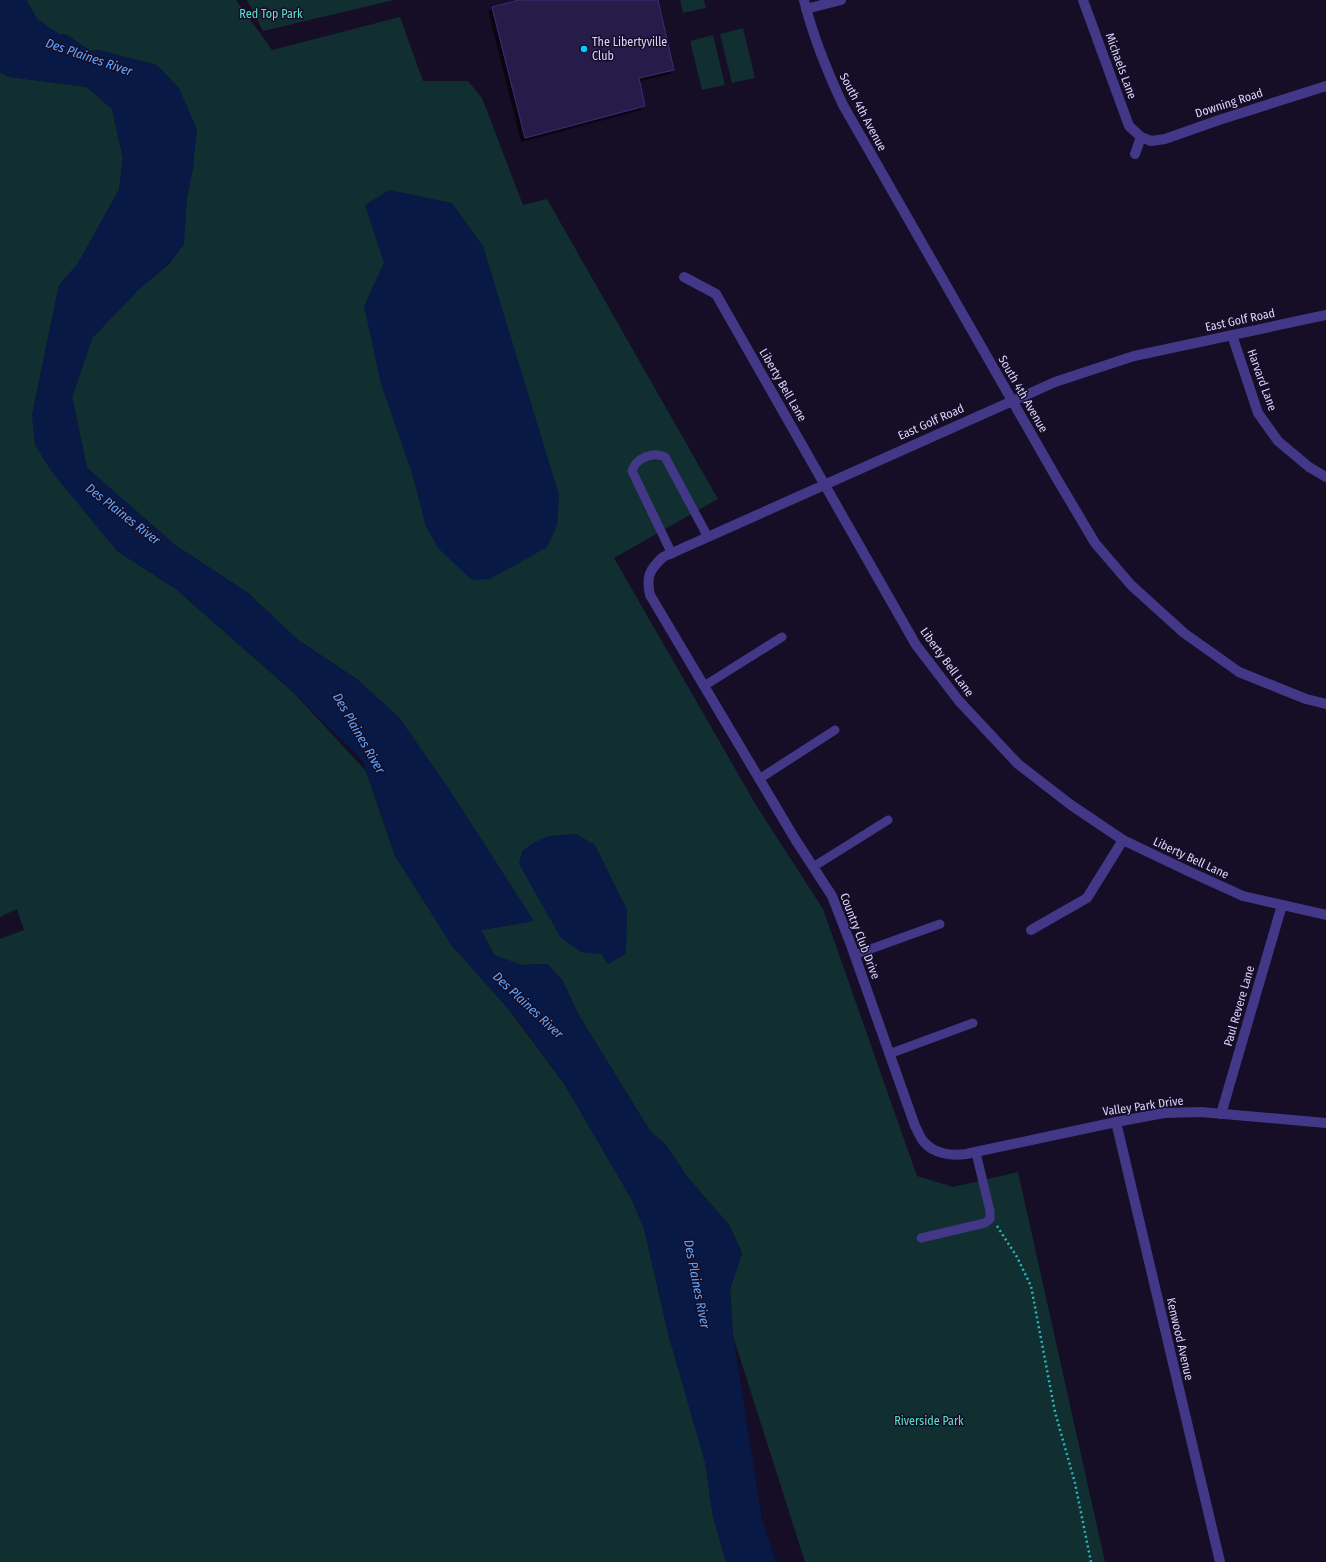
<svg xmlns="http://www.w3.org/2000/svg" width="1326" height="1562" viewBox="0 0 1326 1562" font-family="'Fira Sans Condensed',sans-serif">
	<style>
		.green { fill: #112e30 }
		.water { fill: #081945 }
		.building { fill: #271a48; stroke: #402b74; filter: url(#shadow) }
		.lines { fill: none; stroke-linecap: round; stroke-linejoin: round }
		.path { stroke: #2bb6bb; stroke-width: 2.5; stroke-dasharray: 2 3; stroke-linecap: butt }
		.service { stroke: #423887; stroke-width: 9 }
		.minor { stroke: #423887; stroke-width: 10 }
		.poi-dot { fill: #00cdfe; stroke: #150e26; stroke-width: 1.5 }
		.labels { text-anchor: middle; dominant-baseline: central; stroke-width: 3; stroke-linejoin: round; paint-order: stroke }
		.park-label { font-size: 12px; fill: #5be3ce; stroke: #150e26 }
		.poi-label { font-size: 12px; fill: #dcd3ff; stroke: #150e26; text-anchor: start }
		.street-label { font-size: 12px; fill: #dcd3ff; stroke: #150e26 }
		.water-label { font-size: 13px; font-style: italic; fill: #61a7ff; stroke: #150e26 }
	</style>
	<defs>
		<filter id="shadow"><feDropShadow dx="-3.5" dy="3.5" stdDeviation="0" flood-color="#0009"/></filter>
	</defs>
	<rect width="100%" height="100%" fill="#150e26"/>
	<!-- green -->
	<g class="green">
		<polygon points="26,0 236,0 272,50 400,17 423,81 468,81 482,98 523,205 547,199 718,499 614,558 756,805 823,909 917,1176 953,1187 1018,1172 1105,1562 805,1562 733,1336 730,1289 742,1253 729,1225 688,1178 666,1145 650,1131 578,1014 562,980 547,964 521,965 494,955 481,930 533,921 358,680 298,640 248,593 175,545 87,468 72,397 92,338 138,290 170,263 187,198 193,167 99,50 90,51 67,35 59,34 37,19"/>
		<polygon points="247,0 394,0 263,31"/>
		<polygon points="680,0 704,0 706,8 683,13"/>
		<polygon points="743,28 755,78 732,83 720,34"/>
		<polygon points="713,35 725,85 702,90 690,41"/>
		<polygon points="0,72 10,77 87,87 112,109 123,158 119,190 77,265 59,285 32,416 117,551 176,589 293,692 366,771 395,856 565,1085 631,1198 644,1228 668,1333 705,1462 713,1516 726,1562 0,1562 0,939 24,930 17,909 0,917"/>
	</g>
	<!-- water -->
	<g class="water">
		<polygon points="0,0 26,0 37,19 59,34 67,35 90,51 99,50 157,65 179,88 197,130 193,167 187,198 184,244 170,263 138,290 92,338 72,397 87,468 175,545 248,593 298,640 358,680 398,716 447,786 534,921 481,930 494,955 521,965 547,964 562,980 578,1014 650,1131 666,1145 688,1178 729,1225 742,1254 730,1289 733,1336 762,1519 776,1562 726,1562 713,1516 705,1462 668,1333 644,1228 631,1198 565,1085 518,1020 452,946 395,856 363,761 293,692 176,589 117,551 52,472 35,445 32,416 59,285 77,265 119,190 123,158 112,109 87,87 10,77 0,72"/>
		<polygon points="389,190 452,203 483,246 559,495 557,525 547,547 490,579 472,580 439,549 426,527 412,473 381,384 364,306 384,263 365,205"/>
		<polygon points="576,834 595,845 627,910 626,954 608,964 601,954 581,952 561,938 519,864 522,851 533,843 549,836"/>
	</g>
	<!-- building -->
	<polygon class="building" points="519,0 658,0 674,70 639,78 645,106 525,138 492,7"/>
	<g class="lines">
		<!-- path -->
		<polyline class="path" points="997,1226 1017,1257 1031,1286 1055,1412 1075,1483 1091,1562"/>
		<!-- service -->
		<g class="service">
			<path d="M 672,554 L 632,471 C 636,458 653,451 665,457 L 708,537"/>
			<polyline points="704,686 782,637"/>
			<polyline points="759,779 835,730"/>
			<polyline points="813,867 888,820"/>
			<polyline points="854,955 940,924"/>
			<polyline points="889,1054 973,1023"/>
			<polyline points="921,1238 985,1223 990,1219 990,1211 976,1153"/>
		</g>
		<!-- minor -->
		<g class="minor">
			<path d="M 804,0 C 813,37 827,71 843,105 L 1057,479 L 1095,543 L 1131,585 L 1184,633 L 1239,672 L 1306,699 L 1326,704"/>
			<polyline points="1083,0 1129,126 1141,137 1151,141 1165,139 1219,120 1326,86"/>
			<polyline points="806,9 841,0"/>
			<polyline points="1135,154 1141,137"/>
			<polyline points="684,277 716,294 916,645 959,701 1018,764 1071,805 1123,840 1188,871 1243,896 1326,915"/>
			<path d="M 1326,315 L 1134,356 L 1055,382 L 663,557 C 649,570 646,577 650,595 L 795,839 L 832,896 L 851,945 L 915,1126 C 918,1131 920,1138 924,1142 C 934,1154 952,1156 966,1154 L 1116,1122 L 1164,1113 L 1201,1112 L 1326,1123"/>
			<polyline points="1232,335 1258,413 1278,441 1309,467 1326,477"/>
			<polyline points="1031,930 1087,898 1123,840"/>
			<polyline points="1221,1114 1282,905"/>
			<polyline points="1116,1122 1220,1562"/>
		</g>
	</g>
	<!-- markers -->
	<circle class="poi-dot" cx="584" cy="49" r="4"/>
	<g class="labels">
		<!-- park labels -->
		<g class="park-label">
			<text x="271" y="14">Red Top Park</text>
			<text x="929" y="1421">Riverside Park</text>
		</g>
		<!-- poi labels -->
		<g class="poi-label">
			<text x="592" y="42">The Libertyville<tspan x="592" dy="14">Club</tspan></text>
		</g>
		<!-- street labels -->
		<g class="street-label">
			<text transform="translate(1121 66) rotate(70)">Michaels Lane</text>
			<text transform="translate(1229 103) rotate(-18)">Downing Road</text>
			<text transform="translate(863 112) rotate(62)">South 4th Avenue</text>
			<text transform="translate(1240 320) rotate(-12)">East Golf Road</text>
			<text transform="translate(1262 380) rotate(70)">Harvard Lane</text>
			<text transform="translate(783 385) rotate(60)">Liberty Bell Lane</text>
			<text transform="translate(1023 394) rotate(60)">South 4th Avenue</text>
			<text transform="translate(931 422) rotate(-24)">East Golf Road</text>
			<text transform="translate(947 662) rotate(54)">Liberty Bell Lane</text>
			<text transform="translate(1191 858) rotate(25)">Liberty Bell Lane</text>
			<text transform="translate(860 936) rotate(69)">Country Club Drive</text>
			<text transform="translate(1239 1006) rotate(-74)">Paul Revere Lane</text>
			<text transform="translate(1143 1106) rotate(-8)">Valley Park Drive</text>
			<text transform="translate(1180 1339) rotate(77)">Kenwood Avenue</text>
		</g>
		<!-- water labels -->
		<g class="water-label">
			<text transform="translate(89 57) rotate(19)">Des Plaines River</text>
			<text transform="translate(123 514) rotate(38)">Des Plaines River</text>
			<text transform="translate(359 733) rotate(60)">Des Plaines River</text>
			<text transform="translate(528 1005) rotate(43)">Des Plaines River</text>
			<text transform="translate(697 1284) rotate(79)">Des Plaines River</text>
		</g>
	</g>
</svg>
